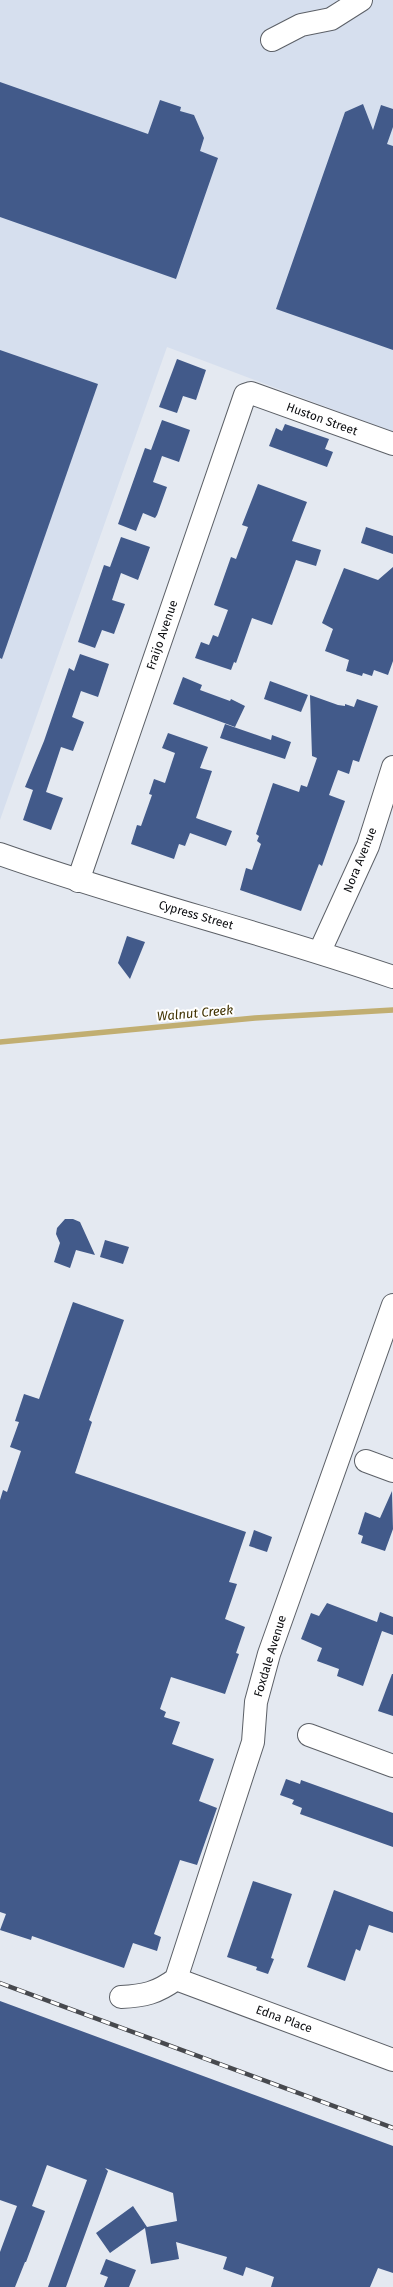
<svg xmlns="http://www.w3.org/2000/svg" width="393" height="2287" viewBox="0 0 393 2287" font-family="'Fira Sans',sans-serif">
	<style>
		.built { fill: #d6dfee }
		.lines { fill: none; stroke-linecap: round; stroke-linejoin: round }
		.stream { stroke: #c1ae71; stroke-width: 5.5 }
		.building { fill: #425a8a }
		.minor-casing { stroke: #5c6067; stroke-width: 24 }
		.minor { stroke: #fff; stroke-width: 22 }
		.rail-casing { stroke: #47494e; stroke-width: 4.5 }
		.rail { stroke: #fff; stroke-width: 3; stroke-dasharray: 9; stroke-linecap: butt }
		.labels { text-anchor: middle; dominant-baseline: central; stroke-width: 4; stroke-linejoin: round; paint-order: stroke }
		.street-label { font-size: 12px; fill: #0b0c0f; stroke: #fff }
		.water-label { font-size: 13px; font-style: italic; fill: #403200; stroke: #fff }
	</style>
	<rect width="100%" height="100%" fill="#e4e9f1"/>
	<!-- built -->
	<polygon class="built" points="0,0 393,0 393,432 167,347 0,820"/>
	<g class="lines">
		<!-- stream -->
		<polyline class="stream" points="0,1042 255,1018 393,1010"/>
	</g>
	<!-- building -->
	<g class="building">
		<polygon points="0,82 148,134 160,100 181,107 180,111 194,115 204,138 200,151 218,158 176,279 0,217"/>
		<polygon points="363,104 373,130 381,105 393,109 393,127 387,144 393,146 393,350 276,309 345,112"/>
		<polygon points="0,350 98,384 2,659 0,658"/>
		<polygon points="177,359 206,370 196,400 183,396 177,413 159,407"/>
		<polygon points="162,420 190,430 179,462 162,456 153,482 167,487 157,515 155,518 143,513 136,531 118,524 145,448 151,450"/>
		<polygon points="285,424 329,439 325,449 333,452 327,467 269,446 276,428 282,431"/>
		<polygon points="258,484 307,502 292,541 321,550 316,566 296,560 272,625 252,618 236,663 234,662 231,670 195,658 201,642 209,645 213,635 218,637 228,610 214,605 231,557 236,559 248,527 242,525"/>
		<polygon points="366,527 393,536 393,554 361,543"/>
		<polygon points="121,537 150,547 138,580 121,573 112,600 125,604 114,634 102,630 95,648 78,642 104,565 110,567"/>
		<polygon points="393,567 393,661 388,675 374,670 372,676 363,673 362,676 346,671 349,660 325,651 333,629 322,623 344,568 378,580"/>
		<polygon points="80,654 109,664 98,697 81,691 72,717 84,722 73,751 61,747 46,792 63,798 51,830 23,820 33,790 25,787 44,741 69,668 74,671"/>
		<polygon points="183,677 202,685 200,690 230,701 231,699 245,706 235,727 173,704"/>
		<polygon points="270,681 308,695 301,712 264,699"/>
		<polygon points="310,695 338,705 345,706 345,704 354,707 357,699 378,706 359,762 353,760 349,774 338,770 329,795 345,801 322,866 319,864 301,911 240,890 246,868 252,870 261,844 257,841 259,836 256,834 273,783 299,792 301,785 307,787 317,758 312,756"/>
		<polygon points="225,724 271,740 272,735 291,742 285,759 220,738"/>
		<polygon points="168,733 208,747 200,768 212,771 196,818 232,831 226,846 190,833 185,846 179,844 174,859 131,844 137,825 141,826 152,795 149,794 154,779 165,783 175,753 162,748"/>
		<polygon points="127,936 145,942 130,979 118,963"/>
		<polygon points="65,1219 73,1219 80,1222 95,1255 76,1250 70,1268 54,1262 60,1243 56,1234 57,1228"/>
		<polygon points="105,1240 129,1247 123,1264 100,1257"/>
		<polygon points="73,1302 124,1320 89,1420 92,1422 75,1473 246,1532 229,1582 237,1584 225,1619 245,1627 236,1653 239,1654 225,1694 171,1677 160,1709 166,1712 164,1717 180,1722 172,1744 214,1759 199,1801 217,1808 197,1865 180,1860 154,1934 161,1937 157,1951 133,1943 124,1968 32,1936 31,1940 0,1930 6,1914 0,1912 0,1500 3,1490 7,1492 21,1451 10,1447 19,1422 15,1421 24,1394 39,1399"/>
		<polygon points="392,1491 393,1529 385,1551 361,1543 363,1536 358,1534 365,1512 380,1518"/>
		<polygon points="254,1530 272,1537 267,1552 249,1546"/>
		<polygon points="327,1603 377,1622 380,1612 393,1617 393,1635 382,1631 363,1686 337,1676 339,1669 317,1661 322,1648 301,1639 311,1613 319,1616"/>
		<polygon points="392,1674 393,1674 393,1716 378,1711"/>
		<polygon points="286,1779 300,1784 301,1780 393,1813 393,1847 300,1814 302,1808 292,1804 294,1800 280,1795"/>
		<polygon points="253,1881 292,1894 271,1958 274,1959 268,1974 256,1970 257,1967 227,1957"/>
		<polygon points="334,1890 393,1912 393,1933 369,1925 360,1951 356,1949 345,1981 307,1967"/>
		<polygon points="0,2001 393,2146 393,2273 378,2268 370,2287 271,2287 274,2277 246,2267 243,2276 223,2269 227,2257 176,2242 179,2259 151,2264 145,2228 110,2253 96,2233 133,2206 147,2227 177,2221 173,2193 105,2168 108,2171 66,2287 48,2287 87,2180 47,2165 32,2206 45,2211 26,2262 25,2262 15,2287 0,2287 0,2252 17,2206 0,2200"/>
		<polygon points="106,2259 136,2270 129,2287 104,2287 108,2277 100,2274"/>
	</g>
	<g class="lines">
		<!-- minor casing -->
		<g class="minor-casing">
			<g id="minor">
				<polyline points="272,40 301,25 331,19 361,0"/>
				<path d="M 0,854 C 130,900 263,932 393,977"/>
				<polyline points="78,881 245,395 251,393 393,444"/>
				<polyline points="320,951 368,846 393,767"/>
				<polyline points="366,1461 393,1471"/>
				<polyline points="309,1735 393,1766"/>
				<polyline points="176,1979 393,2060"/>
				<path d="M 121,1997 C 144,1996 157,1993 176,1979 L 253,1742 L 256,1702 L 269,1654 L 393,1305"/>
			</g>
		</g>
		<!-- minor -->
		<use href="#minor" class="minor"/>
		<!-- rail casing -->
		<g class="rail-casing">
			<polyline id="rail" points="0,1983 393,2128"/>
		</g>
		<!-- rail -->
		<use href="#rail" class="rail"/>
	</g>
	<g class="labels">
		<!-- street labels -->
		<g class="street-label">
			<text transform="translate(322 419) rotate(20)">Huston Street</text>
			<text transform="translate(162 635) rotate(-71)">Fraijo Avenue</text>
			<text transform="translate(360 860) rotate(-68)">Nora Avenue</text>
			<text transform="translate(196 915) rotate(16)">Cypress Street</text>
			<text transform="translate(270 1656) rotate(-73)">Foxdale Avenue</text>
			<text transform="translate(284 2019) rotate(20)">Edna Place</text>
		</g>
		<!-- water labels -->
		<g class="water-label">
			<text transform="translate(195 1013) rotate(-5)">Walnut Creek</text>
		</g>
	</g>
</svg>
